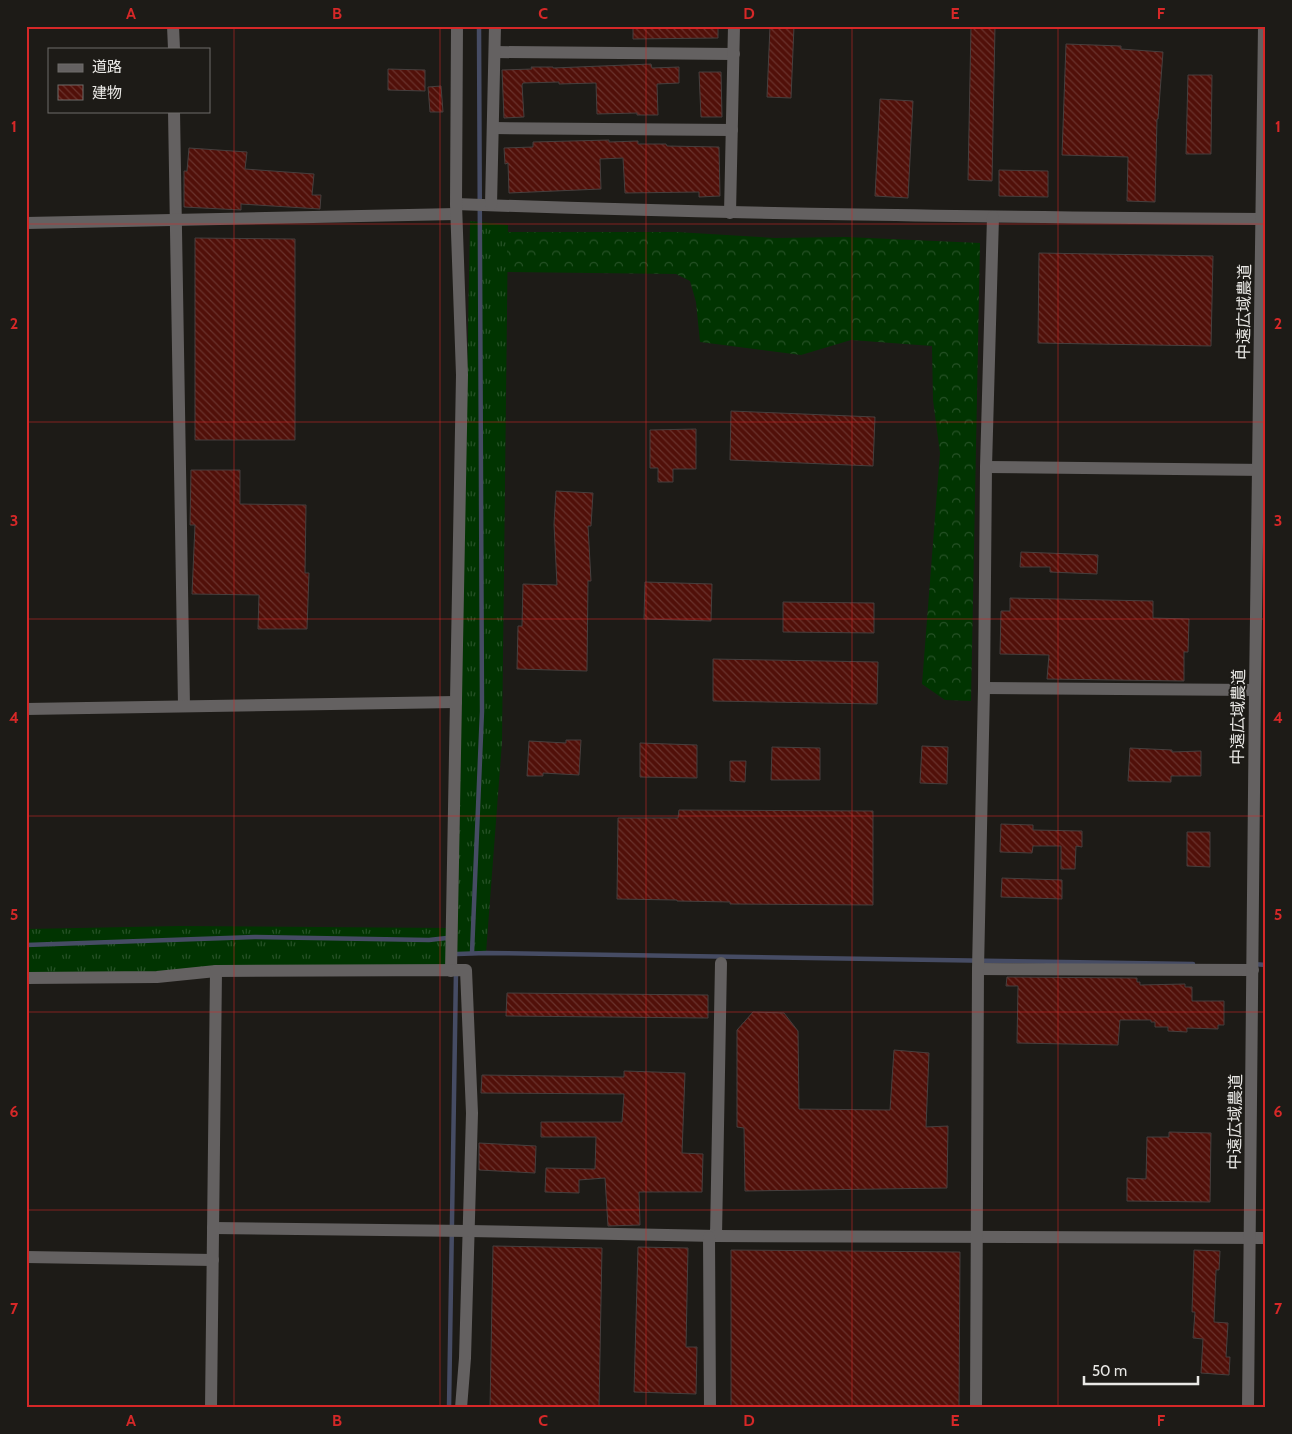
<svg xmlns="http://www.w3.org/2000/svg" width="1292" height="1434" viewBox="0 0 1292 1434" font-family="Cabin,'Noto Sans JP',sans-serif">
	<style>
		.grass { fill: url(#grass-tufts) }
		.forest { fill: url(#forest-crowns) }
		.lines { fill: none; stroke-linecap: round; stroke-linejoin: round }
		.stream { stroke: #464c64; stroke-width: 4.5 }
		.building { fill: url(#building-back-hatch); stroke: #463f3e }
		.minor { stroke: #646161; stroke-width: 12 }
		.grid { fill: none; stroke: #d62828; stroke-width: 1; stroke-opacity: 0.55 }
		.labels { text-anchor: middle; dominant-baseline: central; stroke-width: 4; stroke-linejoin: round; paint-order: stroke }
		.street-label { font-size: 16px; fill: #eae9e6; stroke: #1d1b17 }
		.neatline { fill: none; stroke: #d62828; stroke-width: 2 }
		.grid-label { font-size: 16px; text-anchor: middle; font-weight: bold; fill: #d62828 }
	</style>
	<defs>
		<pattern id="grass-tufts" width="24" height="20" patternUnits="userSpaceOnUse" patternTransform="scale(1.25)"><rect width="24" height="20" fill="#013401"/><path d="M3 7l-1-3M5 7V3M7 7l1-3M15 17l-1-3M17 17v-4M19 17l1-3" fill="none" stroke="#265126"/></pattern>
		<pattern id="forest-crowns" width="20" height="18" patternUnits="userSpaceOnUse" patternTransform="scale(1.25)"><rect width="20" height="18" fill="#013401"/><path d="M2 6a3 3 0 1 1 6 0M12 15a3 3 0 1 1 6 0" fill="none" stroke="#265126"/></pattern>
		<pattern id="building-back-hatch" width="6" height="6" patternUnits="userSpaceOnUse" patternTransform="scale(1.25)"><rect width="6" height="6" fill="#511009"/><path d="M-1 5l2 2M0 0l6 6M5-1l2 2" fill="none" stroke="#6a332d"/></pattern>
	</defs>
	<rect width="100%" height="100%" fill="#1d1b17"/>
	<!-- grass -->
	<g class="grass">
		<polygon points="470,221 508,225 502,742 486,953 457,954"/>
		<polygon points="180,926 451,928 451,966 26,977 26,929"/>
	</g>
	<!-- forest -->
	<polygon class="forest" points="507,232 677,232 775,238 846,237 980,243 971,701 945,700 922,684 940,453 933,400 932,346 851,340 801,355 700,342 696,302 690,281 676,274 507,272"/>
	<g class="lines">
		<!-- stream -->
		<g class="stream">
			<polyline points="26,945 255,937 429,940 447,938 448,940"/>
			<polyline points="472,953 482,711 479,26"/>
			<polyline points="457,954 486,953 1193,964"/>
			<polyline points="1253,964 1266,965"/>
			<polyline points="449,1408 456,971"/>
		</g>
	</g>
	<!-- building -->
	<g class="building">
		<polygon points="633,26 718,26 718,38 633,39"/>
		<polygon points="770,26 794,26 791,98 767,97"/>
		<polygon points="971,26 995,26 992,181 968,180"/>
		<polygon points="1066,44 1121,46 1121,49 1163,52 1158,119 1157,119 1155,202 1127,201 1128,157 1062,155"/>
		<polygon points="651,64 652,68 679,67 679,83 657,84 658,115 637,115 637,113 597,114 596,83 559,84 559,82 523,83 522,85 524,117 504,118 502,70 532,69 531,67 553,67 553,68"/>
		<polygon points="388,69 425,70 425,91 388,90"/>
		<polygon points="699,72 721,72 722,117 701,117"/>
		<polygon points="1188,75 1212,75 1211,154 1186,154"/>
		<polygon points="441,86 443,112 430,112 428,87"/>
		<polygon points="880,99 913,101 908,198 875,196"/>
		<polygon points="609,140 609,142 638,141 638,144 666,144 667,146 719,147 720,196 699,197 699,192 625,193 623,158 600,159 601,189 509,193 508,163 505,164 504,148 533,147 533,142"/>
		<polygon points="189,148 247,152 245,169 314,174 312,195 321,195 320,209 241,204 241,210 184,207 184,171 187,171"/>
		<polygon points="999,170 1048,171 1048,197 999,196"/>
		<polygon points="195,238 295,239 295,440 195,440"/>
		<polygon points="1039,253 1213,256 1211,346 1038,343"/>
		<polygon points="731,411 875,417 873,466 730,460"/>
		<polygon points="696,429 696,469 673,469 673,482 658,482 658,468 650,468 650,430"/>
		<polygon points="191,470 240,470 240,504 306,505 305,573 309,573 307,629 258,629 259,595 192,594 195,525 190,525"/>
		<polygon points="556,491 593,493 591,526 588,526 591,581 588,581 587,671 517,669 518,626 522,626 523,584 557,585 554,524"/>
		<polygon points="1021,552 1098,555 1097,574 1050,572 1050,567 1020,567"/>
		<polygon points="645,582 712,584 711,621 644,619"/>
		<polygon points="1010,598 1153,601 1153,618 1189,619 1188,652 1184,652 1184,681 1047,679 1049,655 1000,654 1001,611 1010,611"/>
		<polygon points="783,602 874,603 874,633 783,632"/>
		<polygon points="713,659 878,662 877,704 713,701"/>
		<polygon points="566,740 581,740 579,775 543,773 543,776 527,776 529,741 566,743"/>
		<polygon points="640,743 697,745 697,778 640,777"/>
		<polygon points="922,746 948,747 947,784 920,783"/>
		<polygon points="772,747 820,748 820,780 771,780"/>
		<polygon points="1130,748 1172,750 1172,752 1201,751 1201,776 1171,776 1171,782 1128,781"/>
		<polygon points="730,761 746,761 745,782 730,781"/>
		<polygon points="679,810 873,811 873,905 730,904 730,902 677,901 677,900 617,899 618,818 678,818"/>
		<polygon points="1001,824 1033,825 1033,830 1082,831 1082,847 1076,846 1075,869 1061,869 1061,846 1033,846 1032,853 1000,852"/>
		<polygon points="1187,832 1210,832 1210,867 1187,866"/>
		<polygon points="1002,878 1062,880 1062,899 1001,897"/>
		<polygon points="1007,977 1137,978 1137,982 1140,982 1140,985 1185,984 1185,987 1192,987 1192,1001 1224,1001 1224,1025 1218,1025 1218,1029 1187,1028 1187,1032 1168,1031 1168,1027 1155,1027 1155,1022 1151,1022 1151,1020 1120,1020 1118,1045 1017,1043 1018,986 1006,986"/>
		<polygon points="507,993 708,995 708,1018 506,1016"/>
		<polygon points="753,1012 784,1013 798,1031 799,1109 890,1110 894,1050 929,1053 926,1127 948,1126 947,1188 745,1191 744,1128 737,1127 737,1030"/>
		<polygon points="624,1071 685,1073 682,1153 703,1154 702,1192 639,1192 640,1225 608,1226 605,1178 579,1180 579,1193 545,1192 546,1168 595,1169 596,1137 541,1137 541,1122 622,1122 624,1094 481,1093 482,1075 624,1077"/>
		<polygon points="1169,1132 1211,1133 1210,1202 1127,1201 1127,1178 1146,1179 1147,1137 1169,1137"/>
		<polygon points="479,1143 536,1146 535,1173 479,1170"/>
		<polygon points="493,1246 602,1248 599,1408 490,1408"/>
		<polygon points="638,1247 688,1248 686,1347 697,1347 696,1394 634,1392"/>
		<polygon points="731,1250 960,1252 959,1408 731,1408"/>
		<polygon points="1194,1250 1220,1251 1219,1270 1216,1270 1214,1322 1228,1323 1226,1357 1230,1357 1229,1375 1201,1373 1203,1339 1193,1338 1195,1312 1192,1312"/>
	</g>
	<g class="lines">
		<!-- minor -->
		<g class="minor">
			<polyline points="173,26 174,49"/>
			<polyline points="495,52 734,54"/>
			<polyline points="174,111 184,706"/>
			<polyline points="493,128 732,130"/>
			<path d="M 456,204 C 725,214 993,217 1262,219"/>
			<polyline points="491,205 495,26"/>
			<polyline points="730,213 734,26"/>
			<polyline points="26,223 456,214"/>
			<polyline points="986,467 1266,470"/>
			<polyline points="984,688 1255,690"/>
			<polyline points="26,709 456,702"/>
			<polyline points="978,969 1253,970"/>
			<polyline points="451,971 462,375 456,204 457,26"/>
			<polyline points="26,978 157,977 216,971 466,970 472,1113 465,1358 461,1408"/>
			<polyline points="213,1228 469,1231 716,1236 721,963"/>
			<polyline points="716,1236 1266,1238"/>
			<polyline points="709,1237 710,1408"/>
			<polyline points="26,1257 213,1260"/>
			<polyline points="211,1408 216,971"/>
			<polyline points="976,1408 978,969 984,688 986,467 993,217"/>
			<polyline points="1248,1408 1255,690 1264,26"/>
		</g>
	</g>
	<!-- grid -->
	<path class="grid" d="M 234,26 L 234,1408M 440,26 L 440,1408M 646,26 L 646,1408M 852,26 L 852,1408M 1058,26 L 1058,1408M 26,224 L 1266,224M 26,422 L 1266,422M 26,619 L 1266,619M 26,816 L 1266,816M 26,1012 L 1266,1012M 26,1210 L 1266,1210"/>
	<g class="labels">
		<!-- street labels -->
		<g class="street-label">
			<text transform="translate(1244 312) rotate(-89)">中遠広域農道</text>
			<text transform="translate(1238 717) rotate(-89)">中遠広域農道</text>
			<text transform="translate(1235 1122) rotate(-89)">中遠広域農道</text>
		</g>
	</g>
	<!-- border -->
	<rect width="1292" height="1434" fill="none" stroke="#1d1b17" stroke-width="55"/>
	<!-- legend -->
	<rect x="48" y="48" width="162" height="65" fill="#1d1b17" stroke="#6f6d6a"/>
	<rect x="58" y="64" width="25" height="8" fill="#646161" stroke="#6f6d6a"/>
	<text x="92" y="72" font-size="15" fill="#eae9e6">道路</text>
	<rect x="58" y="85" width="25" height="15" fill="url(#building-back-hatch)" stroke="#6f6d6a"/>
	<text x="92" y="98" font-size="15" fill="#eae9e6">建物</text>
	<!-- scale -->
	<path d="M1084 1376v8h114v-8" fill="none" stroke="#eae9e6" stroke-width="2.5"/>
	<text x="1092" y="1376" font-size="15" fill="#eae9e6" stroke="#1d1b17" stroke-width="4" paint-order="stroke">50 m</text>
	<rect x="28" y="28" width="1236" height="1378" class="neatline"/>
	<g class="grid-label">
		<text x="131" y="19">A</text>
		<text x="337" y="19">B</text>
		<text x="543" y="19">C</text>
		<text x="749" y="19">D</text>
		<text x="955" y="19">E</text>
		<text x="1161" y="19">F</text>
		<text x="14" y="132">1</text>
		<text x="1278" y="132">1</text>
		<text x="14" y="329">2</text>
		<text x="1278" y="329">2</text>
		<text x="14" y="526">3</text>
		<text x="1278" y="526">3</text>
		<text x="14" y="723">4</text>
		<text x="1278" y="723">4</text>
		<text x="14" y="920">5</text>
		<text x="1278" y="920">5</text>
		<text x="14" y="1117">6</text>
		<text x="1278" y="1117">6</text>
		<text x="14" y="1314">7</text>
		<text x="1278" y="1314">7</text>
		<text x="131" y="1426">A</text>
		<text x="337" y="1426">B</text>
		<text x="543" y="1426">C</text>
		<text x="749" y="1426">D</text>
		<text x="955" y="1426">E</text>
		<text x="1161" y="1426">F</text>
	</g>
</svg>
